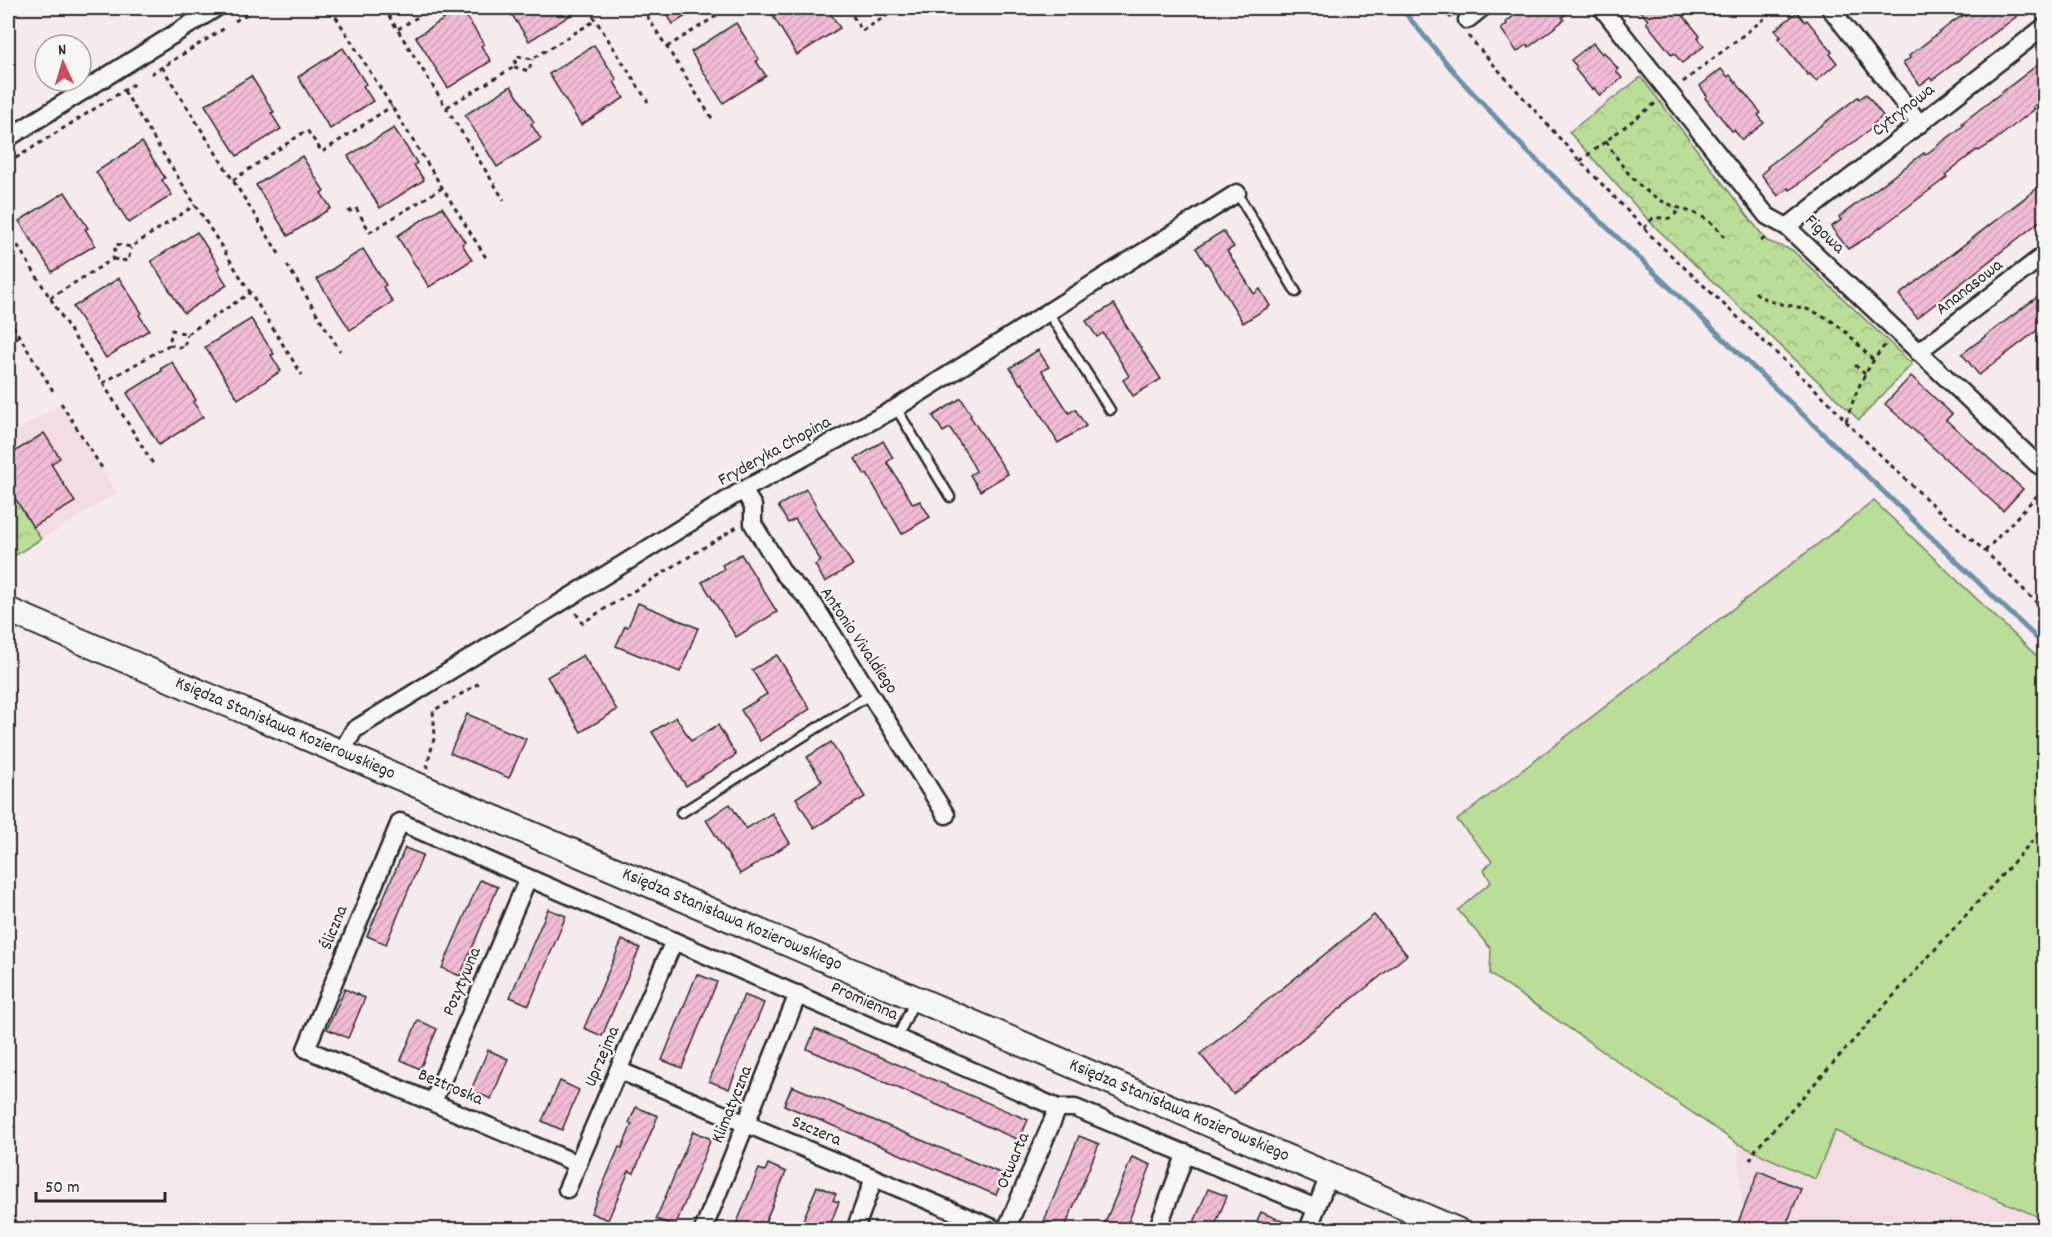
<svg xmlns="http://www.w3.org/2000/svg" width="2052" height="1237" viewBox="0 0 2052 1237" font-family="Dekko,sans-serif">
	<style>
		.built { fill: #f4dce5 }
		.grass { fill: #badd97; stroke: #728461; stroke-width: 1.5 }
		.park { fill: url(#park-crowns); stroke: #728461; stroke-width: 1.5 }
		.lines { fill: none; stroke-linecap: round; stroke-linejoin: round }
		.stream { stroke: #6d92a8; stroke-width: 5 }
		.building { fill: url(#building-hatch); stroke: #2b2b2b; stroke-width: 1.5 }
		.lane-casing { stroke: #2b2b2b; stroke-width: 13 }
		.street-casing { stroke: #2b2b2b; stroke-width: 21 }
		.secondary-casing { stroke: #2b2b2b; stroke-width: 28 }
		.path { stroke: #2b2b2b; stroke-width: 3; stroke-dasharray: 4.5 4.5; stroke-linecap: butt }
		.lane { stroke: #f6f6f2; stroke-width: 8 }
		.street { stroke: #f6f6f2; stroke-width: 16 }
		.secondary { stroke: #f6f6f2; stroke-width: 24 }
		.labels { text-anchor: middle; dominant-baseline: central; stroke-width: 4.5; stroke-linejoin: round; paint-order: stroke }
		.street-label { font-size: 18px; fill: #2b2b2b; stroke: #f6f6f2 }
	</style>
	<defs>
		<pattern id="park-crowns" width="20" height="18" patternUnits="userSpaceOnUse" patternTransform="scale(1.5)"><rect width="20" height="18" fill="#badd97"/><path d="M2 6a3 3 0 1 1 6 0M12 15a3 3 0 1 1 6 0" fill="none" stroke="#a0be82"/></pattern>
		<pattern id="building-hatch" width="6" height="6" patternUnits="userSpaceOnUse" patternTransform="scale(1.5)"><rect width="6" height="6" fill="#f2bcd6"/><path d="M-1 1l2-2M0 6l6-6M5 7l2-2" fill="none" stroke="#d0a2b8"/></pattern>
	</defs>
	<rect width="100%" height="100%" fill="#f5eaec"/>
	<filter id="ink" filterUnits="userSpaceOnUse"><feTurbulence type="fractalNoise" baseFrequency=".0167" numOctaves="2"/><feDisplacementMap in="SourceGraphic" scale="12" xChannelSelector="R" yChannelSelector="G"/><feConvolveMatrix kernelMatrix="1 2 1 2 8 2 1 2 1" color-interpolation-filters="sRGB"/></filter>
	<g filter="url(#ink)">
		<!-- built -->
		<g class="built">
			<polygon points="60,404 117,493 22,551 8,538 8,436"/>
			<polygon points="1834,1131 2044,1219 2044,1229 1744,1229 1738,1144 1815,1178"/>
		</g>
		<!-- grass -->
		<polygon class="grass" points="1874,501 2044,663 2044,1219 1835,1131 1815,1179 1738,1144 1490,974 1491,949 1458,910 1491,882 1484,870 1492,861 1457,820"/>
		<!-- park -->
		<g class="park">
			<polygon points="1641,77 1767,241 1792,250 1912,364 1859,420 1651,223 1569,132"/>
			<polygon points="8,487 41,539 8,560"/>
		</g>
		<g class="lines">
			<!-- stream -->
			<polyline class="stream" points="1401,8 1459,78 1527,151 2044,645"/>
		</g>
		<!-- building -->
		<g class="building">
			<polygon points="461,8 484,44 481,46 491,61 448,88 416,37"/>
			<polygon points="512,8 582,8 529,41 512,15 515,13"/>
			<polygon points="663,8 699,8 673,24"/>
			<polygon points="768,8 827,8 840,28 797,55"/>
			<polygon points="1524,8 1576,8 1562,17 1564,20 1529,47 1527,44 1517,52 1501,29 1507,24 1506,22"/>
			<polygon points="1637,8 1677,8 1700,36 1698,38 1704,46 1682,63 1674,53 1672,55 1652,30 1646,22 1648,20"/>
			<polygon points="1977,8 2011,8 2017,16 1932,80 1930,78 1920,85 1903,63 1910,58 1909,56 1954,21 1965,14 1966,16"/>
			<polygon points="1797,12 1805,22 1807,20 1819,35 1832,52 1830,54 1837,63 1816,81 1810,74 1808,75 1778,38 1781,37 1775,30"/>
			<polygon points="736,23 759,59 756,61 766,76 723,103 691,52"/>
			<polygon points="1593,43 1602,54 1604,52 1618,69 1616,71 1622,78 1600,96 1594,88 1592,90 1575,69 1577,67 1571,60"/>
			<polygon points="594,45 617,80 614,82 624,98 581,125 549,74"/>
			<polygon points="343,48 366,84 363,86 373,101 330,129 298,77"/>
			<polygon points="2044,60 2044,98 2033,107 2035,109 1990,144 1979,151 1977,150 1952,169 1945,175 1947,177 1868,237 1848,249 1831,227 1841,220 1839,217 1924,153 1925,155 1954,133 1964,125 1962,123"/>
			<polygon points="1721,69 1728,77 1730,75 1761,113 1758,115 1764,123 1742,140 1734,130 1732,131 1705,98 1707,96 1700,86"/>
			<polygon points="251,76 274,112 271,113 281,129 237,156 205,105"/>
			<polygon points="511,86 534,122 531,124 541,139 497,167 465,115"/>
			<polygon points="1866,94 1883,116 1873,124 1875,126 1790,190 1788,188 1778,196 1761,174 1768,168 1767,167 1858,97 1859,99"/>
			<polygon points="394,128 417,163 414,165 424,180 380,208 348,156"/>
			<polygon points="142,142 165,178 162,180 172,195 129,223 96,172"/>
			<polygon points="302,156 324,191 321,193 331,208 288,236 256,185"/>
			<polygon points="2044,183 2044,218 1917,318 1899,295"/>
			<polygon points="65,192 88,228 85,229 95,245 52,272 19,221"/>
			<polygon points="442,207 465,242 462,244 472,260 429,287 397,236"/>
			<polygon points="1223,231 1234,247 1227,251 1245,279 1254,294 1260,289 1270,306 1243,323 1207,263 1206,264 1196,248"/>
			<polygon points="197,232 220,268 217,269 227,285 184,313 151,261"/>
			<polygon points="363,249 386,285 383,287 393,302 350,330 317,279"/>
			<polygon points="119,278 142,313 139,315 149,330 106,358 73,307"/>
			<polygon points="2044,292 2044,325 1979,375 1962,354"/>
			<polygon points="1114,304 1124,320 1123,321 1161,379 1133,396 1123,380 1129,376 1112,347 1103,333 1097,337 1086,321"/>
			<polygon points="251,319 274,354 271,355 281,371 238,399 205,347"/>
			<polygon points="1038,350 1049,367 1042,371 1069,413 1075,409 1086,426 1058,443 1022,383 1020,384 1010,368"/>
			<polygon points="172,362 196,400 193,402 203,417 159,445 127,393 162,371 160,369"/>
			<polygon points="1911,376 1952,414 1946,420 2023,489 2003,511 1885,404"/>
			<polygon points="961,398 971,415 970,416 1008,474 980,491 970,475 976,471 968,456 950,428 943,432 933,416"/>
			<polygon points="44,433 60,458 51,464 75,502 33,527 8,487 8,456"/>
			<polygon points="883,441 893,458 887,462 913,504 920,501 930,517 902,534 867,474 865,475 855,459"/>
			<polygon points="806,489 816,505 815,506 853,565 825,582 815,565 821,561 804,533 795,519 788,523 778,506"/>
			<polygon points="741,554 777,612 736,637 702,582 724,569 722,565"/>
			<polygon points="638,603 698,628 680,672 616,646 625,626 628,627"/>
			<polygon points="583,655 617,710 581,732 547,677"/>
			<polygon points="777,655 810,709 760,741 741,710 767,694 752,670"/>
			<polygon points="467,714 526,739 509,778 450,753"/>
			<polygon points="676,717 691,741 718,725 736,755 686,786 652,732"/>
			<polygon points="831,742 865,797 814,828 796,798 822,781 807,757"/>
			<polygon points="730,804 746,829 772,813 790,843 740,874 706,820"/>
			<polygon points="405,848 423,855 386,944 367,936"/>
			<polygon points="480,880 498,887 460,976 442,968"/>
			<polygon points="548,909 566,916 529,1005 510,997"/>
			<polygon points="1374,915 1407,955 1233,1094 1200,1054"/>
			<polygon points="622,940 640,948 602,1036 584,1028"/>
			<polygon points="697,974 717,982 682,1068 662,1060"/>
			<polygon points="345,989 365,998 348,1038 327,1029"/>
			<polygon points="744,995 764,1003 729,1089 709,1081"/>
			<polygon points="418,1020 437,1029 420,1069 401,1060"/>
			<polygon points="815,1029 1028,1120 1019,1140 807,1049"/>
			<polygon points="488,1050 508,1059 491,1099 471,1090"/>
			<polygon points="560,1081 579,1090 562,1130 542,1121"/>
			<polygon points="792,1086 1005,1175 996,1195 784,1105"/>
			<polygon points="636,1107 658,1116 634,1173 629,1171 608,1220 591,1213 619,1147 622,1148 632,1124 629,1123"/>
			<polygon points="693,1131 711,1139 675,1226 656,1219"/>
			<polygon points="1079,1136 1099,1144 1064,1230 1044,1221"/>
			<polygon points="1132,1157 1151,1165 1142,1188 1125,1230 1102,1230"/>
			<polygon points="768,1164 786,1172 762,1230 734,1230 759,1169 765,1171"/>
			<polygon points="1759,1171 1801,1189 1784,1230 1735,1230"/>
			<polygon points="817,1186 836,1194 833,1200 839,1202 828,1230 799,1230"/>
			<polygon points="1208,1189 1227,1196 1213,1230 1191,1230"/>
			<polygon points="1261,1212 1298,1228 1298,1230 1253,1230"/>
		</g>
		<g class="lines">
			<!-- lane casing -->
			<g class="lane-casing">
				<g id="lane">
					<polyline points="1237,193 1296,292"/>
					<polyline points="1048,312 1110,410"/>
					<polyline points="896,408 950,497"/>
					<polyline points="681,813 871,694"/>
					<polyline points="897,1038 915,1000"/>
				</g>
			</g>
			<!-- street casing -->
			<g class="street-casing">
				<g id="street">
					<polyline points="1602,8 1767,216 1787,227 2037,464 2044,468"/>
					<polyline points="1830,8 1920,124"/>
					<polyline points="1467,20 1482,8"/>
					<polyline points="8,138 216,8"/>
					<polyline points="1787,227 2044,27"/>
					<polyline points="1918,352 2044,255"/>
					<polyline points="743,490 753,506 753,524 784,574 814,605 946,815"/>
					<polyline points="341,753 354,730 743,490 896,408 1237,193"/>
					<polyline points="618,1070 998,1230"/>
					<polyline points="433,1102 528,878"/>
					<polyline points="578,1164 306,1049 400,822 1058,1108 1075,1108 1316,1208"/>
					<polyline points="567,1189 674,941"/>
					<polyline points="703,1230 798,994"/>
					<polyline points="855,1230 874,1178"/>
					<polyline points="1006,1230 1058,1108"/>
					<polyline points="1157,1230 1186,1153"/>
					<polyline points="1308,1230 1329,1175"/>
				</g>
			</g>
			<!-- secondary casing -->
			<g class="secondary-casing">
				<polyline id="secondary" points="8,610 1457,1230"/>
			</g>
			<!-- path -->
			<g class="path">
				<polyline points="384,8 504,200"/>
				<polyline points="588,8 648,102"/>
				<polyline points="642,8 713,120"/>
				<polyline points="848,8 862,31 899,8"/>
				<polyline points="1443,8 1451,18"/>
				<polyline points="331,9 488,261"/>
				<polyline points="235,21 257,8"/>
				<polyline points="398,29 432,8"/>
				<polyline points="1468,36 1580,161 1660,245 1830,403 1852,428 1941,513 1985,551 2044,610"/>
				<polyline points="667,47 729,8"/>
				<polyline points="162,67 281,257"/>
				<polyline points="514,67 529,71 532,59"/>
				<polyline points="151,74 225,28"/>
				<polyline points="1683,82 1778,8"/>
				<polyline points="124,91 302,375"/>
				<polyline points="447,107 514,67 517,56 532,59 596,20"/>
				<path d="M 1606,141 C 1621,165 1635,186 1660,200 C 1685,213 1707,211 1724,237"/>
				<polyline points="1580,161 1657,102"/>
				<polyline points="8,163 134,84"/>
				<polyline points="233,180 307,130 322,152 392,106"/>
				<polyline points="348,212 356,208 370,232 442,188"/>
				<path d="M 1644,228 L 1653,218 C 1666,216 1669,224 1679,209"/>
				<polyline points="8,230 155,467"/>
				<polyline points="1761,241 1767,236"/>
				<polyline points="113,259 128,261 131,248"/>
				<polyline points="287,265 340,351"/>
				<path d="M 1755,292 C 1771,307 1793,303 1812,311 C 1842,323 1851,338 1873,360"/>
				<polyline points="50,298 113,259 116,244 131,247 195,205"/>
				<polyline points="8,318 55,394"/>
				<polyline points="8,343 19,336"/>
				<polyline points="169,345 184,348 187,334"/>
				<polyline points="1855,365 1865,374"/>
				<polyline points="103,383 169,345 172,330 187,334 250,293"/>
				<polyline points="61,403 102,468"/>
				<path d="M 1846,421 C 1856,391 1865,369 1886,344"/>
				<polyline points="1985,551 2044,488"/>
				<polyline points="576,613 582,623 737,527"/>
				<polyline points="429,768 427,766 435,735 433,711 481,682"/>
				<polyline points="1750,1160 1756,1149 2044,828"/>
			</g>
			<!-- lane -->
			<use href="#lane" class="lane"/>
			<!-- street -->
			<use href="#street" class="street"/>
			<!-- secondary -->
			<use href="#secondary" class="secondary"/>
		</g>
	</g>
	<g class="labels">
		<!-- street labels -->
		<g class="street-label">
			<text transform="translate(1904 111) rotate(-38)">Cytrynowa</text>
			<text transform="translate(1824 235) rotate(44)">Figowa</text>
			<text transform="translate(1970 288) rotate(-38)">Ananasowa</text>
			<text transform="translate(775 452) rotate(-29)">Fryderyka Chopina</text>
			<text transform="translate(858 641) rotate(56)">Antonio Vivaldiego</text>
			<text transform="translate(285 729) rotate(23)">Księdza Stanisława Kozierowskiego</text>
			<text transform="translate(732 920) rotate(23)">Księdza Stanisława Kozierowskiego</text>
			<text transform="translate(335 928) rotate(-68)">Śliczna</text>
			<text transform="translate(463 982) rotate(-67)">Pozytywna</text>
			<text transform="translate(864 1002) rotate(24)">Promienna</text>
			<text transform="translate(603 1057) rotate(-67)">Uprzejma</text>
			<text transform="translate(450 1088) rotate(23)">Beztroska</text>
			<text transform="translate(733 1105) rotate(-68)">Klimatyczna</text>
			<text transform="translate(1179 1111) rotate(23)">Księdza Stanisława Kozierowskiego</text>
			<text transform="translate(816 1132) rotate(23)">Szczera</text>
			<text transform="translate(1014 1161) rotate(-67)">Otwarta</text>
		</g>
	</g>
	<!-- margin -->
	<rect width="2052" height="1237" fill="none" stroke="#f6f6f2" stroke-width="30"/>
	<rect x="15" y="15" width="2022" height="1207" fill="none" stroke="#2b2b2b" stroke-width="2" filter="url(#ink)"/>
	<!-- north arrow -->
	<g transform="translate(63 63) rotate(356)"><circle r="28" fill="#f6f6f2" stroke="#a5a5a2" stroke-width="1.5"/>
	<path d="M0-4.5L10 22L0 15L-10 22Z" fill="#d1495b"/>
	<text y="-9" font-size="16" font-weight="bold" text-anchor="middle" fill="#2b2b2b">N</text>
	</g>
	<!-- scale -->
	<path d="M36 1192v9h129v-9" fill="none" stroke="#2b2b2b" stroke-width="3"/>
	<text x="45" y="1192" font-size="18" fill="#2b2b2b" stroke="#f6f6f2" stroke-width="4.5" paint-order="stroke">50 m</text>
</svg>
